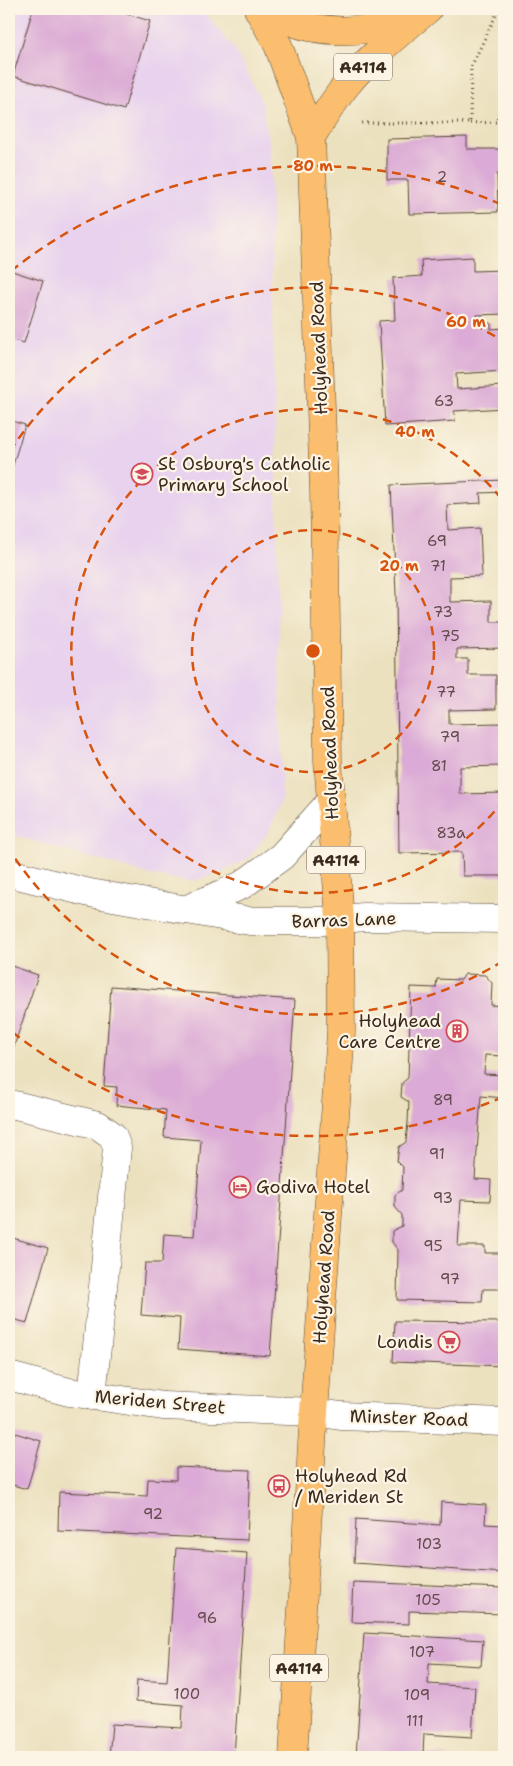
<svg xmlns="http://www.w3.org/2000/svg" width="513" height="1766" viewBox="0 0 513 1766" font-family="'Shantell Sans',sans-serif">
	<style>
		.built { fill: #e8d2ee }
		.building { fill: #dbaad6 }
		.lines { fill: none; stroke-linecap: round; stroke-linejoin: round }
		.minor-casing { stroke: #564536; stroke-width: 29 }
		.highway-casing { stroke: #564536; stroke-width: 29 }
		.path { stroke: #564536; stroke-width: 3; stroke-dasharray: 1 4; stroke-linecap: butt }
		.minor { stroke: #fff; stroke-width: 28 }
		.highway { stroke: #fbbe6e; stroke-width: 28 }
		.ring { fill: none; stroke: #d7540e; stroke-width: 2.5; stroke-dasharray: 9 6 }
		.labels { text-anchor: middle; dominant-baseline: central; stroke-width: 4.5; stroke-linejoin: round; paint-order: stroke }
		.number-label { font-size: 15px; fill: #634a4c }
		.shield { fill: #fcf5e5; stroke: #75675a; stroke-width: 1 }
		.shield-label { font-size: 16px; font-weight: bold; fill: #3b2a1e }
		.street-label { font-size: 18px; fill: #3b2a1e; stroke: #fcf5e5 }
		.poi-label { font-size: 18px; fill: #3b2a1e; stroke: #fcf5e5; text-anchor: start }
		.centre { fill: #d7540e; stroke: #fcf5e5; stroke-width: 2.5 }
		.ring-label { font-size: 15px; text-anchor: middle; font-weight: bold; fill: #d7540e; stroke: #fcf5e5; stroke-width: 4.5; stroke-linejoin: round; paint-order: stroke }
	</style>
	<rect width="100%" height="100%" fill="#fcf5e5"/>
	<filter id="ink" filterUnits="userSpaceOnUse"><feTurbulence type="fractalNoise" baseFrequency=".02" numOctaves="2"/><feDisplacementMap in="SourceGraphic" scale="10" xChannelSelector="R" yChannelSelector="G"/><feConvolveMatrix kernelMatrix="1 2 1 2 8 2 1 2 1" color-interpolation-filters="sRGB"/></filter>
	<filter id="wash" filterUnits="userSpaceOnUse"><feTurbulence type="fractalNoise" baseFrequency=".0096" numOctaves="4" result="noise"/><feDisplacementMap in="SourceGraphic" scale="20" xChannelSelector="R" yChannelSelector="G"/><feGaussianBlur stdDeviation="1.12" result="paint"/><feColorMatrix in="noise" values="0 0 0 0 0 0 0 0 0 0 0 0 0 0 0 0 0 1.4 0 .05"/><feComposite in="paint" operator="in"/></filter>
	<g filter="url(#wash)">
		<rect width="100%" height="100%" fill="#ece1bf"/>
		<!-- built -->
		<polygon class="built" points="9,9 202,9 236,51 261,100 270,149 282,799 269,831 249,858 221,873 190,881 154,876 9,834"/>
		<g id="blocks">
			<!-- building -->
			<g class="building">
				<polygon points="33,9 110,9 150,21 124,110 13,76"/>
				<polygon points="467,137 467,149 502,149 502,175 497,174 498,212 409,214 408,180 387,180 387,139"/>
				<polygon points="473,257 473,271 504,270 504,314 477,315 477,324 491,323 491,329 504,328 504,371 456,374 457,389 504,386 504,408 454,411 455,421 385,426 379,321 395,320 393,278 422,276 421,260"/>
				<polygon points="9,270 43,281 24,343 9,339"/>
				<polygon points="9,420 25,425 9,478"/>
				<polygon points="504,480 504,492 480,493 481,503 447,505 448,530 480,528 482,576 450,577 450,602 491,601 491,622 504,622 504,648 457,649 457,659 468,659 468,675 496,675 496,709 449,710 449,724 504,723 504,766 460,767 460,794 504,793 504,876 463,876 462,852 399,853 396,593 391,485"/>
				<polygon points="9,965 38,975 9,1061"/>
				<polygon points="465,974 485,975 492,983 491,1005 504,1006 504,1056 485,1055 484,1074 504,1075 504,1098 481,1096 475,1179 491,1180 490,1201 461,1200 458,1246 485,1246 485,1253 504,1253 502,1289 483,1289 482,1302 397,1300 398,1250 392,1242 392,1231 402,1226 402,1215 395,1207 395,1195 402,1190 403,1167 397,1161 399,1147 406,1142 408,1122 409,1102 401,1097 402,1083 408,1078 411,987 436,988 437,979 461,980"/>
				<polygon points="111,986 295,1000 270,1356 178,1349 180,1318 141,1315 145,1263 162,1263 164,1234 194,1236 201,1140 164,1137 166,1110 116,1105 117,1087 104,1086"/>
				<polygon points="9,1237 48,1248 27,1323 9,1318"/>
				<polygon points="395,1321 504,1322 504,1366 393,1362"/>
				<polygon points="9,1431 41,1441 27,1489 9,1484"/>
				<polygon points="176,1467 250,1470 247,1540 58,1531 59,1492 147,1496 148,1479 176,1480"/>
				<polygon points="441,1502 486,1505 485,1524 504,1525 504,1573 354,1563 356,1519 440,1525"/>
				<polygon points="176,1548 247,1553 234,1757 109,1757 112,1724 182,1728 183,1705 136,1701 137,1680 167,1682"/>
				<polygon points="353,1582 504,1588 504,1614 409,1611 409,1624 351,1622"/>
				<polygon points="364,1633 483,1640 481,1666 429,1663 428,1684 475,1687 472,1737 424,1734 423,1754 448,1756 448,1757 356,1757"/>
			</g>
		</g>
	</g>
	<g filter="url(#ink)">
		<use href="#blocks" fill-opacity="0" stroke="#564536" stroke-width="1"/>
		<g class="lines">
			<!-- minor casing -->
			<g class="minor-casing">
				<g id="minor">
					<polyline points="9,873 90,893 250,921 322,921 364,917 504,919"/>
					<polyline points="185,910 242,885 282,856 331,801"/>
					<polyline points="15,1105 98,1125 113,1136 117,1148 92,1396"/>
					<polyline points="9,1376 69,1392 163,1406 314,1412 341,1416 504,1422"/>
				</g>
			</g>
			<!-- highway casing -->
			<g class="highway-casing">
				<g id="highway">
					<polyline points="258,9 278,45 311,137 324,490 328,761 340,919 341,1032 314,1412 293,1757"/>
					<path d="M 269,9 C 308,38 372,35 414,15"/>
					<path d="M 311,137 C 323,118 334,100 348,83 C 371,55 401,32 428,9"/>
				</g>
			</g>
			<!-- path -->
			<g class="path">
				<polyline points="362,123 470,123 471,67 498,11 501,9"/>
				<polyline points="470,123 496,122 504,98"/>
			</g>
			<!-- minor -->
			<use href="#minor" class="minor"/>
			<!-- highway -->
			<use href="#highway" class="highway"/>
		</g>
	</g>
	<!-- distance rings -->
	<g class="ring">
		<circle cx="313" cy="651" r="121"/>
		<path d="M504 800A242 242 0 1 1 504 502"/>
		<path d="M503 961A363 363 0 0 1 10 851M10 451A363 363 0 0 1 503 341"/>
		<path d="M503 1097A485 485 0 0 1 11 1031M11 271A485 485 0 0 1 503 205"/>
	</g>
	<!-- icons -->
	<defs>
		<g id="school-ring" transform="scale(1.125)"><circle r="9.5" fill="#fcf5e5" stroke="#d1495b" stroke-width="1.5"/><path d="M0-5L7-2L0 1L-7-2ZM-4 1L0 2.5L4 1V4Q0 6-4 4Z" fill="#d1495b"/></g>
		<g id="building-ring" transform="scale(1.125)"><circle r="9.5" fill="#fcf5e5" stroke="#d1495b" stroke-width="1.5"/><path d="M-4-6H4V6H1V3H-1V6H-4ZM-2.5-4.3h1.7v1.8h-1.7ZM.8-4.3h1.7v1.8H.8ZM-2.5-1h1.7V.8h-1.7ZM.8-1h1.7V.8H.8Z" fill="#d1495b"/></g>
		<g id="hotel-ring" transform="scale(1.125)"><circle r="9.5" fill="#fcf5e5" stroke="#d1495b" stroke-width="1.5"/><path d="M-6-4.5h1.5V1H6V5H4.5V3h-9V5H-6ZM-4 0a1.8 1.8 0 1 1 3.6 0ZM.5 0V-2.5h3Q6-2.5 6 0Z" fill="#d1495b"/></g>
		<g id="supermarket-ring" transform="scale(1.125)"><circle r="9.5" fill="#fcf5e5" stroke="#d1495b" stroke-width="1.5"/><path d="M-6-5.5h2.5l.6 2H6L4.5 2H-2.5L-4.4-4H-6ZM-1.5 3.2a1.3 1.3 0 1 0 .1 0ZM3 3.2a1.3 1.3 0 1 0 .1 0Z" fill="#d1495b"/></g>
		<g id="bus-ring" transform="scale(1.125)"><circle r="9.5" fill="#fcf5e5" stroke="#d1495b" stroke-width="1.5"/><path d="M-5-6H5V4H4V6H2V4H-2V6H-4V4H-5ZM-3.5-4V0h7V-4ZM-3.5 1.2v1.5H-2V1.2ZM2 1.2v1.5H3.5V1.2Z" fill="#d1495b"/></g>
	</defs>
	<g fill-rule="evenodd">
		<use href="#school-ring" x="142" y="474"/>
		<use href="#building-ring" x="457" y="1031"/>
		<use href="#hotel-ring" x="240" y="1187"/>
		<use href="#supermarket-ring" x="449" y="1342"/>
		<use href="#bus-ring" x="279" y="1486"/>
	</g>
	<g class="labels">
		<!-- number labels -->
		<g class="number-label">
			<text x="442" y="177">2</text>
			<text x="444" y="401">63</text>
			<text x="437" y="541">69</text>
			<text x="438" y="566">71</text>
			<text x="443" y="612">73</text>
			<text x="450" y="636">75</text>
			<text x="446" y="692">77</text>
			<text x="450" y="737">79</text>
			<text x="439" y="766">81</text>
			<text x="451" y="833">83a</text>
			<text x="443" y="1100">89</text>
			<text x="437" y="1154">91</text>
			<text x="443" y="1198">93</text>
			<text x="433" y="1246">95</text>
			<text x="450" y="1279">97</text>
			<text x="153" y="1514">92</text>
			<text x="429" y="1544">103</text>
			<text x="428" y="1600">105</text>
			<text x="207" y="1618">96</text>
			<text x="422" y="1652">107</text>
			<text x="187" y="1694">100</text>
			<text x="417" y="1695">109</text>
			<text x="415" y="1721">111</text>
		</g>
		<!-- shield labels -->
		<g class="shield">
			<rect x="334" y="53.5" width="58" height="27" rx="4"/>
			<rect x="307" y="846.5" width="58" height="27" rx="4"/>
			<rect x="270" y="1654.5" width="58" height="27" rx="4"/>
		</g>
		<g class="shield-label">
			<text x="363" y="67">A4114</text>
			<text x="336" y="860">A4114</text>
			<text x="299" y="1668">A4114</text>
		</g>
		<!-- street labels -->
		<g class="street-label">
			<text transform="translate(319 348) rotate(-92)">Holyhead Road</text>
			<text transform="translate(330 753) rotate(-92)">Holyhead Road</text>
			<text transform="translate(344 920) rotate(-2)">Barras Lane</text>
			<text transform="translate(324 1277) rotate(-86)">Holyhead Road</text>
			<text transform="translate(160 1402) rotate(5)">Meriden Street</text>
			<text transform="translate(409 1418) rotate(2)">Minster Road</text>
		</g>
		<!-- poi labels -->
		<g class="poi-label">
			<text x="158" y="464">St Osburg's Catholic<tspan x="158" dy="21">Primary School</tspan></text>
			<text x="441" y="1021" text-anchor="end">Holyhead<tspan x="441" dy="21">Care Centre</tspan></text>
			<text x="256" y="1187">Godiva Hotel</text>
			<text x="433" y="1342" text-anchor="end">Londis</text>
			<text x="295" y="1476">Holyhead Rd<tspan x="295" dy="21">/ Meriden St</tspan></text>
		</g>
	</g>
	<circle cx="313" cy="651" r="8" class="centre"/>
	<g class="ring-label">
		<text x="313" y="171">80 m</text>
		<text x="466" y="327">60 m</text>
		<text x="415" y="437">40 m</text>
		<text x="399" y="571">20 m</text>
	</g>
	<!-- margin -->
	<rect width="513" height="1766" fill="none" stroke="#fcf5e5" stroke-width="30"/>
</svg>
